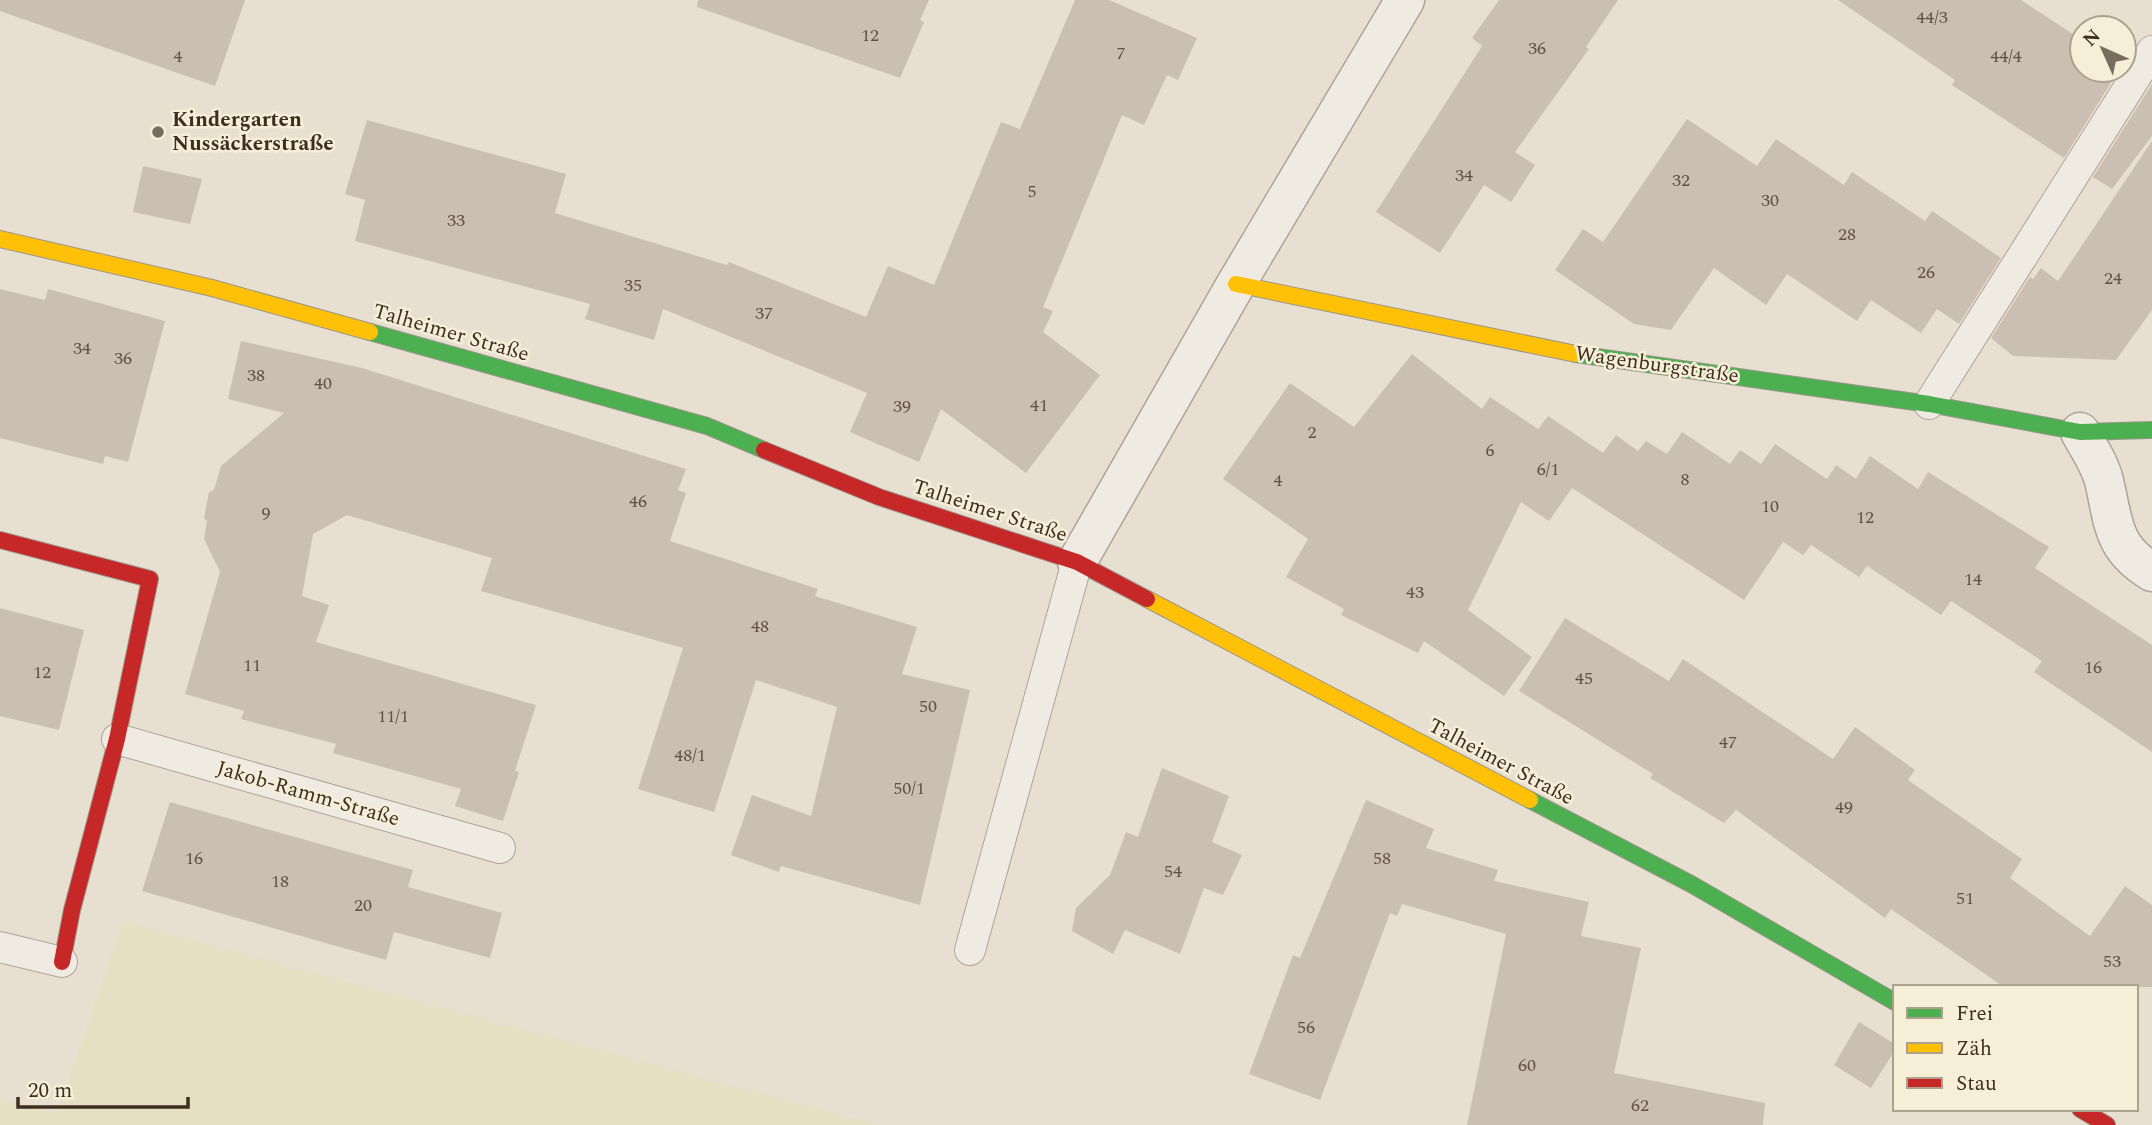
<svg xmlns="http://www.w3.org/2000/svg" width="2152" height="1125" viewBox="0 0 2152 1125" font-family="Spectral,serif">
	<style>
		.farmland { fill: #e6dfc2 }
		.building { fill: #cbbfb2 }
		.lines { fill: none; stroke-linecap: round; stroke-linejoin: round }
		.lane-casing { stroke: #ada599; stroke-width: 32 }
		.street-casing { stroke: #ada599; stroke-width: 41 }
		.fast-casing { stroke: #9c958a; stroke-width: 18 }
		.slow-casing { stroke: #9c958a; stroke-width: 18 }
		.jam-casing { stroke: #9c958a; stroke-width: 18 }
		.lane { stroke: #efebe3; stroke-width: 30 }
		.street { stroke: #efebe3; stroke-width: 38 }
		.fast { stroke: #4caf50; stroke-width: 16 }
		.slow { stroke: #ffc107; stroke-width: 16 }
		.jam { stroke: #c62828; stroke-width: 16 }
		.poi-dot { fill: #786c5e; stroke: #f7eed8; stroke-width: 2.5 }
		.labels { text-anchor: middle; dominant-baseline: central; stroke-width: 5; stroke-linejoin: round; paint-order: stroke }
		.number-label { font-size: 18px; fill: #605244 }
		.poi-label { font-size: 21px; font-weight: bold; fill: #3d2e20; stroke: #f7eed8; text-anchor: start }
		.street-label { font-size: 21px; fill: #3d2e20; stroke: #f7eed8 }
	</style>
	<rect width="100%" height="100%" fill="#e7e0d1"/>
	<!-- farmland -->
	<polygon class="farmland" points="123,922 876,1125 0,1125 0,1099 57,1114"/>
	<!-- building -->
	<g class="building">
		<polygon points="0,0 245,0 215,86 0,11"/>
		<polygon points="698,0 929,0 920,20 924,22 900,78 697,7"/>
		<polygon points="1075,0 1109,0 1197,38 1178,80 1167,75 1144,125 1122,115 1043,307 1053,311 1043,332 1100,375 1026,473 941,409 919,462 850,432 867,393 663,309 654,340 585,319 590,304 355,241 365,200 345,194 367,120 566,174 555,213 727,265 729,262 866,317 888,266 934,285 1001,122 1020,129"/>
		<polygon points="1499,0 1618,0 1586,47 1589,49 1515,152 1535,165 1511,202 1484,185 1440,253 1376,212 1482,46 1472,38"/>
		<polygon points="1838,0 2021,0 2082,40 2082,70 2119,70 2064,158 1952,85 1955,80"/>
		<polygon points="2152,84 2152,136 2112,189 2093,177"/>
		<polygon points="1687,119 1757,166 1776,139 1844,185 1852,172 1925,221 1932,211 2001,258 1959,324 1937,309 1921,333 1871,300 1857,321 1787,274 1766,305 1714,268 1671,330 1634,324 1555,270 1583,229 1603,242"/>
		<polygon points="2152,141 2152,310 2116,360 2013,356 1991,338 2030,277 2033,279 2041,268 2058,281"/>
		<polygon points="143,166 202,179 190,224 133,212"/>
		<polygon points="0,289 45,300 48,289 165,321 128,462 105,456 103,464 0,438"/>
		<polygon points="241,341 362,368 686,469 678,490 686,493 670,541 818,589 815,596 917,627 902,674 970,690 920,905 781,866 779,872 731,855 752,795 811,816 837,707 756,680 714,812 638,789 683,648 481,591 492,558 347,515 313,534 302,596 329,605 316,642 536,705 515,771 519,772 503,821 455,806 461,789 333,753 336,744 241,719 244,711 185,694 220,572 204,539 207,521 204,518 209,492 214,490 221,466 284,413 228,399"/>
		<polygon points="1412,354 1482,409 1490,397 1538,429 1548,416 1603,453 1616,435 1638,451 1646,441 1667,454 1682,432 1730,464 1740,450 1761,464 1775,444 1827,479 1836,465 1856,479 1870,456 1918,489 1928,472 2049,547 2035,568 2152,645 2152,752 2034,672 2042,661 1951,601 1941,615 1867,566 1859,577 1811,545 1803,555 1783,542 1744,600 1572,488 1549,521 1521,502 1468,610 1532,657 1504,696 1424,641 1418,653 1341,615 1344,609 1286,577 1308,539 1223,479 1290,383 1354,427"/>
		<polygon points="0,608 84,630 59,730 0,716"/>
		<polygon points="1565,618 1669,681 1683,659 1833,759 1855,727 1915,770 1908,780 2022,859 2010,878 2090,936 2125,886 2152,905 2152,987 2004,987 1891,909 1885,918 1736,810 1724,823 1650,778 1653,774 1519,691"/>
		<polygon points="1162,768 1229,796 1212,842 1242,855 1223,895 1204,888 1180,954 1125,930 1113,954 1072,931 1076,908 1110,875 1126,832 1138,837"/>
		<polygon points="1366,800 1434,829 1426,848 1498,870 1494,881 1589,902 1581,936 1641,948 1614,1073 1765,1103 1763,1125 1467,1125 1506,934 1402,904 1397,916 1390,913 1320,1100 1249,1074 1293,955 1300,958"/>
		<polygon points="170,802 413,870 408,887 502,913 490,958 394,932 386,960 142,891"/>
		<polygon points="1859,1022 1895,1044 1895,1050 1871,1088 1834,1065"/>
	</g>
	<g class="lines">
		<!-- lane casing -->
		<g class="lane-casing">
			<g id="lane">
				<polyline points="1929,404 2152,51"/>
				<polyline points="117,739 500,848"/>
				<polyline points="0,947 62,962"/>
				<polyline points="970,950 1077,562"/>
			</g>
		</g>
		<!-- street casing -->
		<g class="street-casing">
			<g id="street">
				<path d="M 2080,432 C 2088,447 2100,464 2104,481 C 2114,522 2111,547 2152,572"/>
				<polyline points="1077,562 1236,284 1405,0"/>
			</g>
		</g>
		<!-- fast casing -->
		<g class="fast-casing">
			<g id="fast">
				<polyline points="370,332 707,426 764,450"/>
				<polyline points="1576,354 1929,404 2080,432 2152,430"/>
				<polyline points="1530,800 1691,884 1895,1002"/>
			</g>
		</g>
		<!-- slow casing -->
		<g class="slow-casing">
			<g id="slow">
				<polyline points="0,239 212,288 370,332"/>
				<polyline points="1236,284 1576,354"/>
				<polyline points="1147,599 1530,800"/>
			</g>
		</g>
		<!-- jam casing -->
		<g class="jam-casing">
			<g id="jam">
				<polyline points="764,450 879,497 1077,562 1147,599"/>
				<polyline points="0,540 150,579 117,739 72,910 62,962"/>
				<polyline points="2080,1109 2107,1125"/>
			</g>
		</g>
		<!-- lane -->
		<use href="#lane" class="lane"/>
		<!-- street -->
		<use href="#street" class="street"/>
		<!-- fast -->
		<use href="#fast" class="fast"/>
		<!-- slow -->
		<use href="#slow" class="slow"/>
		<!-- jam -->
		<use href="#jam" class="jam"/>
	</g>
	<!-- markers -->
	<circle class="poi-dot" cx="158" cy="132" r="7"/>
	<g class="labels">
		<!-- number labels -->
		<g class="number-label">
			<text x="1932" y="17">44/3</text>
			<text x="870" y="35">12</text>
			<text x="1537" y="48">36</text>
			<text x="1121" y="53">7</text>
			<text x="178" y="56">4</text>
			<text x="2006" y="56">44/4</text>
			<text x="1464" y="175">34</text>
			<text x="1681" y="180">32</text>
			<text x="1032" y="191">5</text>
			<text x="1770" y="200">30</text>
			<text x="456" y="220">33</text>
			<text x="1847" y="234">28</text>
			<text x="1926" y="272">26</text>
			<text x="2113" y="278">24</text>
			<text x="633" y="285">35</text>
			<text x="764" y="313">37</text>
			<text x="82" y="348">34</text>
			<text x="123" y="358">36</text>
			<text x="256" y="375">38</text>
			<text x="323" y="383">40</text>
			<text x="1039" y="405">41</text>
			<text x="902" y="406">39</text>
			<text x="1312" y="432">2</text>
			<text x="1490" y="450">6</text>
			<text x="1548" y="469">6/1</text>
			<text x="1685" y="479">8</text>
			<text x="1278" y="480">4</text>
			<text x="638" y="501">46</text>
			<text x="1770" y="506">10</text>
			<text x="266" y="513">9</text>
			<text x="1865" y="517">12</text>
			<text x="1973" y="579">14</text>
			<text x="1415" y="592">43</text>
			<text x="760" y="626">48</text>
			<text x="252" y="665">11</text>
			<text x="2093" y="667">16</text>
			<text x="42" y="672">12</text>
			<text x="1584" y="678">45</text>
			<text x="928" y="706">50</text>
			<text x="393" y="716">11/1</text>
			<text x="1728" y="742">47</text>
			<text x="690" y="755">48/1</text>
			<text x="909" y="788">50/1</text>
			<text x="1844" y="807">49</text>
			<text x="194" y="858">16</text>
			<text x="1382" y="858">58</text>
			<text x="1173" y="871">54</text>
			<text x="280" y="881">18</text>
			<text x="1965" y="898">51</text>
			<text x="363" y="905">20</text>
			<text x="2112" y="961">53</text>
			<text x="1306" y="1027">56</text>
			<text x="1527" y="1065">60</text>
			<text x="1640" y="1105">62</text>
		</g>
		<!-- poi labels -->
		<g class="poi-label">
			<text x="172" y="120">Kindergarten<tspan x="172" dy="24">Nussäckerstraße</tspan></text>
		</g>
		<!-- street labels -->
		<g class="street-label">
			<text transform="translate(451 333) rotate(16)">Talheimer Straße</text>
			<text transform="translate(1657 365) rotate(8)">Wagenburgstraße</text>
			<text transform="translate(990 511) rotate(18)">Talheimer Straße</text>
			<text transform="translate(1501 762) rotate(28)">Talheimer Straße</text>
			<text transform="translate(308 794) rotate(16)">Jakob-Ramm-Straße</text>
		</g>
	</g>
	<!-- legend -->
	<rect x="1893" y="985" width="245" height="126" fill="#f7eed8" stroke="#ada18e" stroke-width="2"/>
	<rect x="1907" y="1008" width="35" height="10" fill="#4caf50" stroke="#ada18e" stroke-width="2"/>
	<text x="1956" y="1020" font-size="21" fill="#3d2e20">Frei</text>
	<rect x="1907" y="1043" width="35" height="10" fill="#ffc107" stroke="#ada18e" stroke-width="2"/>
	<text x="1956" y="1055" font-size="21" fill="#3d2e20">Zäh</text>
	<rect x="1907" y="1078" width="35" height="10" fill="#c62828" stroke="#ada18e" stroke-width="2"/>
	<text x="1956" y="1090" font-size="21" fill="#3d2e20">Stau</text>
	<!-- north arrow -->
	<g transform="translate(2103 49) rotate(315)"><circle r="33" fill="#f7eed8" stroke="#ada18e" stroke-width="2"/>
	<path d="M0-5L12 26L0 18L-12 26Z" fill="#786c5e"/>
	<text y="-10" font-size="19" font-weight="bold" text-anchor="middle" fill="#3d2e20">N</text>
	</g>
	<!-- scale -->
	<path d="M18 1097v10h170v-10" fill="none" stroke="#3d2e20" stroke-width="3.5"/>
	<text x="28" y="1097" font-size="21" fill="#3d2e20" stroke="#f7eed8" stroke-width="5" paint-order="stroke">20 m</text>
</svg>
